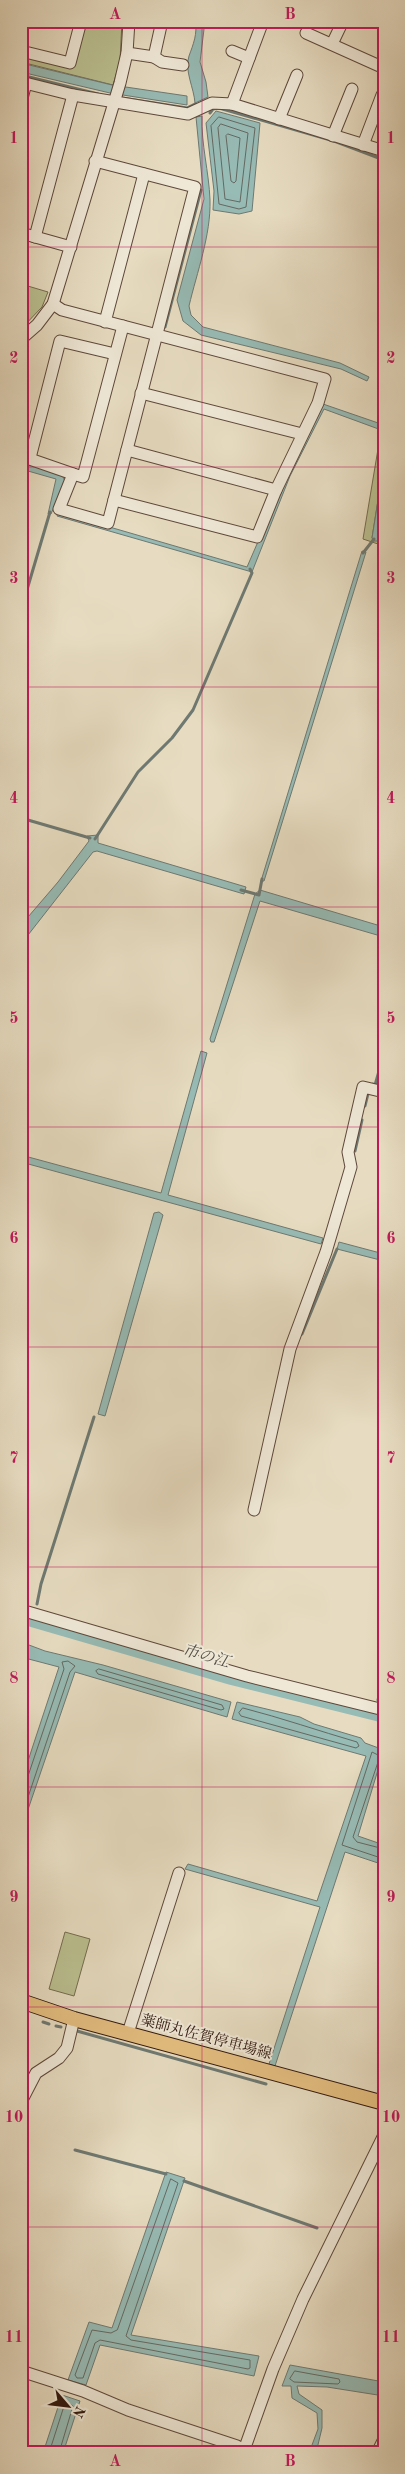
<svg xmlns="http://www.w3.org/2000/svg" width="405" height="2474" viewBox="0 0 405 2474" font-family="'Old Standard TT','Noto Serif JP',serif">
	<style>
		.green { fill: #babf90; stroke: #756b4f }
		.water { fill: #97bbb5; stroke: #6e7972 }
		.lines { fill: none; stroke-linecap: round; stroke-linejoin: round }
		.shore { stroke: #646962; stroke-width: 1 }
		.stream { stroke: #6e7972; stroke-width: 3 }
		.canal { stroke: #97bbb5; stroke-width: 10 }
		.minor-casing { stroke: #5e483b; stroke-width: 13 }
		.major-casing { stroke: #30170e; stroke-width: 16 }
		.minor { stroke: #efe8d7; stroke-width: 11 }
		.major { stroke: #e4be80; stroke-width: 14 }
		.grid { fill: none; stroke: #c2185b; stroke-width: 1; stroke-opacity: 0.55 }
		.labels { text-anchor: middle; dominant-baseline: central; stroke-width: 4; stroke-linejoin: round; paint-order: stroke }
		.street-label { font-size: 15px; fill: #30170e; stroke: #efe8d7 }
		.water-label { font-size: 16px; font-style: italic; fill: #545048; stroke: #efe8d7 }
		.neatline { fill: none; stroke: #c2185b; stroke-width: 2 }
		.grid-label { font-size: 16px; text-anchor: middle; font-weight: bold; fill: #c2185b }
	</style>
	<rect width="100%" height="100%" fill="#e7dcc1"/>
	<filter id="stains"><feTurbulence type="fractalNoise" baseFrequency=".004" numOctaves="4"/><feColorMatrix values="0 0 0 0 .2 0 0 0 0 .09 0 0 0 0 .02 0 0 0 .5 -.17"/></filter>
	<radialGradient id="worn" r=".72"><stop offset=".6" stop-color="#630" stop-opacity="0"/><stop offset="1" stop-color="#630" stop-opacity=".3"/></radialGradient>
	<!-- green -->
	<g class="green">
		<polygon points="85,21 122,21 120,61 113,85 21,62 21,56 72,68"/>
		<polygon points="21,284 48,292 42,307 21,329"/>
		<polygon points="381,431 384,431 384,462 372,538 378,541 384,506 384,546 363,539"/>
		<polygon points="65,1932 90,1939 74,1996 49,1989"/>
	</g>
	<!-- water -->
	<g class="water">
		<path d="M 195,21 L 205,21 L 200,62 L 206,82 L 208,97 L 195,103 C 194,88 184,70 189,56 C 193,45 198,33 195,21 Z"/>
		<polygon points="21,63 112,85 187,96 187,105 110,93 21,72"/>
		<polygon points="216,111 260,123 252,211 239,214 213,210 214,191 206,123"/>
		<path d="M 202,116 C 201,144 209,172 210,200 C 211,235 197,272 189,306 L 191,315 L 203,327 L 340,363 L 369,377 L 367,381 L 341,369 L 201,335 L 183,321 L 177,300 L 204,199 L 196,117 Z"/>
		<polygon points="323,404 384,425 384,431 324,409 290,476 252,572 57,516 58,512 247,567 287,475"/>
		<polygon points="21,462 62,475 65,481 51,514 48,514 56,479 21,469"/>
		<polygon points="384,463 384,506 378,541 374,541 372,538"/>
		<polygon points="362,551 366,552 264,881 261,881"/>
		<polygon points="98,835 98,843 246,887 244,894 97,851 93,852 21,944 21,927 28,917 58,882 89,841 87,836"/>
		<polygon points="260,890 384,927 384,937 260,901 214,1042 211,1042 210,1039 255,894"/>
		<polygon points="201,1051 207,1053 168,1195 323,1238 321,1244 21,1162 21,1155 161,1193"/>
		<polygon points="159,1212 163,1215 105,1416 98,1414 154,1213"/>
		<polygon points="339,1242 384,1254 384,1261 337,1249"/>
		<polygon points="21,1642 45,1651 103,1665 231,1702 227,1717 75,1672 21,1830 21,1782 59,1667 21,1657"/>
		<polygon points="237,1702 300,1717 314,1724 361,1738 365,1743 384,1750 358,1836 384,1845 384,1865 345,1852 275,2066 269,2064 320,1907 185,1869 188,1864 317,1901 366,1756 232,1719"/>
		<polygon points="166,2172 185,2178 131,2335 259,2356 254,2376 100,2345 86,2385 68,2380 89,2322 112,2328"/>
		<polygon points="290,2365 384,2382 384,2396 327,2387 297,2386 299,2394 322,2410 322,2428 316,2453 309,2453 318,2429 317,2413 292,2398 291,2386 282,2386"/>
		<polygon points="62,2395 80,2401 63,2453 43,2453"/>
	</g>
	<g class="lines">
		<!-- shore -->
		<g class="shore">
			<polygon points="219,117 255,128 246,207 239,209 219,204 211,126"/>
			<polygon points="221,124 248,133 240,202 225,199 218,128"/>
			<polygon points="228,134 240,138 236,181 234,183 231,181 226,136"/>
			<polygon points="99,1669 222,1705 224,1709 221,1710 98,1674 96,1671"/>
			<path d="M 243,1708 C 282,1718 319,1731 357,1742 L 359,1746 L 356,1748 L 241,1716 L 239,1713 Z"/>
			<polyline points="21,1780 28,1776 64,1669 62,1662 68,1661 75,1666 70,1672 21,1818"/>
			<polyline points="384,1849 357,1842 353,1837 380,1756 372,1752 342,1845 384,1859"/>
			<polygon points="171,2179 178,2183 126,2336 131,2340 250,2360 250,2368 248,2369 100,2340 95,2343 83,2378 77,2378 75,2375 92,2330 111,2333 117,2330"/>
			<polygon points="295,2371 339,2379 340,2382 338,2384 294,2382 290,2379"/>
			<polyline points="49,2453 65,2403 67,2402 73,2406 59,2453"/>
		</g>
		<!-- stream -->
		<g class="stream">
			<polyline points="21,75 98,94"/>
			<polyline points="122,98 187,108 195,104"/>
			<polyline points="210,113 213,109 219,108 334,141 384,160"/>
			<polyline points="165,327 201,190"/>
			<polyline points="363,553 374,539"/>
			<polyline points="21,610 50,512"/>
			<polyline points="21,818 90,838"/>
			<polyline points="95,839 138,772 172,738 193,710 252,573 250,569"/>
			<polyline points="241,890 259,895 262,879"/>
			<polyline points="373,1084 375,1085 384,1054"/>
			<polyline points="365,1106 368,1094"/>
			<polyline points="355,1151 362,1120"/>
			<polyline points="302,1334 337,1249"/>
			<polyline points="37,1604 41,1584 94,1417"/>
			<polyline points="378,1700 384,1680"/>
			<polyline points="43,2022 49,2024"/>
			<polyline points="56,2026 61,2027"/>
			<polyline points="77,2031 266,2084"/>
			<polyline points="75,2150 166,2174"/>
			<polyline points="184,2181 317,2228"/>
		</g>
		<!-- canal -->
		<polyline class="canal" points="21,1619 231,1680 384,1718"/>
		<!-- minor casing -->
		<g class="minor-casing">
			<g id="minor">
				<polyline points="306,33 384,68"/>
				<polyline points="332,44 343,21"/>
				<polyline points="21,51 70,63 81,21"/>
				<polyline points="232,51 249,58"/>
				<polyline points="127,53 154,57 162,21"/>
				<polyline points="154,57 162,62 183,65"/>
				<polyline points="21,82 73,95 188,114 212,103 232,104 384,151"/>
				<polyline points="21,102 26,83"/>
				<polyline points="232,104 263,21"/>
				<polyline points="279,119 297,75"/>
				<polyline points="333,136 352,89"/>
				<polyline points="363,145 382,95"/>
				<polyline points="21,233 71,247"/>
				<polyline points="35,237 73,95"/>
				<polyline points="53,304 62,310 325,379 318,403 276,490 257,537 114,500"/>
				<polyline points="105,322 144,174"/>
				<polyline points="21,339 37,325 53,304 120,83 127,53 129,21"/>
				<polyline points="141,393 302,434"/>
				<polyline points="127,450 276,490"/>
				<polyline points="21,456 73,474 59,509 108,523 195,187 95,161"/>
				<polyline points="30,458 60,341 115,354"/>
				<polyline points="73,474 83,477 123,326"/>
				<polyline points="254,1510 290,1349 326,1252 351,1167 348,1152 363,1087 384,1092"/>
				<polyline points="21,1610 247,1676 384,1710"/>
				<polyline points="128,2033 179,1873"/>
				<polyline points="21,2102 36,2073 59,2058 67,2048 74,2019"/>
				<polyline points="21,2371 83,2391 128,2410 237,2446 250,2453"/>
				<polyline points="243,2453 273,2369 303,2299 384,2135"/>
				<polyline points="377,2453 384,2439"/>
			</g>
		</g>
		<!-- major casing -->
		<g class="major-casing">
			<polyline id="major" points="21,2001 74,2019 384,2103"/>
		</g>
		<!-- minor -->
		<use href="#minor" class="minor"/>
		<!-- major -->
		<use href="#major" class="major"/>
	</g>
	<!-- grid -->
	<path class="grid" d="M 202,21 L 202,2453M 21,247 L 384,247M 21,467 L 384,467M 21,687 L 384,687M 21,907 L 384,907M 21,1127 L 384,1127M 21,1347 L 384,1347M 21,1567 L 384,1567M 21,1787 L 384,1787M 21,2007 L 384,2007M 21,2227 L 384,2227"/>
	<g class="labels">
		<!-- street labels -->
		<g class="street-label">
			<text transform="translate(206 2038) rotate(15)">薬師丸佐賀停車場線</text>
		</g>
		<!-- water labels -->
		<g class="water-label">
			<text transform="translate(206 1657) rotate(16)">市の江</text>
		</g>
	</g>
	<!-- margin -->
	<rect width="405" height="2474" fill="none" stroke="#e7dcc1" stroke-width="55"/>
	<!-- north arrow -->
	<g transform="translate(68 2406) rotate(118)" stroke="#efe8d7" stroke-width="4" paint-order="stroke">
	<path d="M0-4L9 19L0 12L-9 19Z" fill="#30170e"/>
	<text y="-8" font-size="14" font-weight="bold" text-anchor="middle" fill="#30170e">N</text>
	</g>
	<rect x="28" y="28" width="350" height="2418" class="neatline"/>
	<g class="grid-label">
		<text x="115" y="19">A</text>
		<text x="290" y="19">B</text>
		<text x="14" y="143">1</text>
		<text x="391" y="143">1</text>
		<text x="14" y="363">2</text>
		<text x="391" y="363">2</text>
		<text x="14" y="583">3</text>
		<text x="391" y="583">3</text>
		<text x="14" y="803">4</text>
		<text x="391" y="803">4</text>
		<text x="14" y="1023">5</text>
		<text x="391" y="1023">5</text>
		<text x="14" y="1243">6</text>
		<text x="391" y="1243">6</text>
		<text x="14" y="1463">7</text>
		<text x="391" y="1463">7</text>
		<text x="14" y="1683">8</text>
		<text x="391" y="1683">8</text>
		<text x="14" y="1902">9</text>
		<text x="391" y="1902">9</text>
		<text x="14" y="2122">10</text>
		<text x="391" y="2122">10</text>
		<text x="14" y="2342">11</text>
		<text x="391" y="2342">11</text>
		<text x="115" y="2466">A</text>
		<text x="290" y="2466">B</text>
	</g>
	<rect width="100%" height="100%" filter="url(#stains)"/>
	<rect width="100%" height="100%" fill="url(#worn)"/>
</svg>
